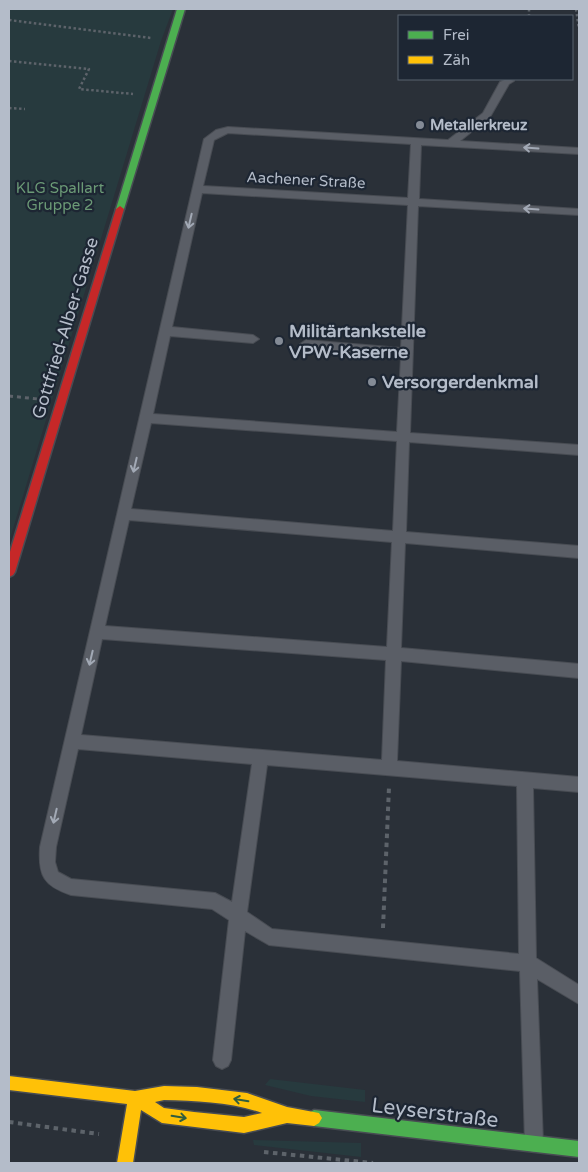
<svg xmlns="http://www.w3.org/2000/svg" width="588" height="1172" viewBox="0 0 588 1172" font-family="'Varela Round',sans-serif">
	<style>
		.green { fill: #273a3e }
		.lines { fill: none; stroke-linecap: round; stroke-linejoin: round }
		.lane-casing { stroke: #484c53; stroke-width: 2 }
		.fast-casing { stroke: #484c53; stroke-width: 3 }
		.slow-casing { stroke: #484c53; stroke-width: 3 }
		.jam-casing { stroke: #484c53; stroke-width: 3 }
		.path-far2 { stroke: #5d636a; stroke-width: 2.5; stroke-dasharray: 2.5 2.5; stroke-linecap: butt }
		.path-far1 { stroke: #5d636a; stroke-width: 3; stroke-dasharray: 4 4; stroke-linecap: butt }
		.path { stroke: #5d636a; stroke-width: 4; stroke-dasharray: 4.5 4.5; stroke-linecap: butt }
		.lane { fill: #5a5e66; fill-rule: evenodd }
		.fast { fill: #4caf50; fill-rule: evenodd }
		.slow { fill: #ffc107; fill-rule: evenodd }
		.jam { fill: #c62828; fill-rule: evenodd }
		.oneway { stroke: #a2a9b5 }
		.oneway2 { stroke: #305d3f }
		.poi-dot { fill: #848b96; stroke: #1d2633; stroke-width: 2 }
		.labels { text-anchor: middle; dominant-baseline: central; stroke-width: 4.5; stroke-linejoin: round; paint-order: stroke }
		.far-poi-label { font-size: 15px; font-weight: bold; fill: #b4bcc9; stroke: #1d2633; text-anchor: start }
		.far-street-label { font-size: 15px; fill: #b4bcc9; stroke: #1d2633 }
		.far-park-label { font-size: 15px; fill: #6b9a76; stroke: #1d2633 }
		.street-label { font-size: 18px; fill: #b4bcc9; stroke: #1d2633 }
		.poi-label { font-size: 18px; font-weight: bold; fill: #b4bcc9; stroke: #1d2633; text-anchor: start }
		.near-street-label { font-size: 21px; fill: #b4bcc9; stroke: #1d2633 }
	</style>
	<rect width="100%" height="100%" fill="#2a3038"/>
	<!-- green -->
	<g class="green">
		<polygon points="9,9 173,9 161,41 9,542"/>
		<polygon points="270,1079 365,1090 365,1102 311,1096 265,1085"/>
		<polygon points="253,1140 361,1143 361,1157 254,1145"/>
	</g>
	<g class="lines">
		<!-- lane casing -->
		<g class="lane-casing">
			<path id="lane" d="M 507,79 L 514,81 L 509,84 L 490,117 L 460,141 L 579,148 L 579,154 L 421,145 L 419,199 L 579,209 L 579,215 L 418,206 L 410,433 L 579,445 L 579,455 L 409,442 L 406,532 L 579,546 L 579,558 L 405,543 L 401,648 L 579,664 L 579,678 L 401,661 L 397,761 L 579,777 L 579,792 L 533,788 L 536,958 L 579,985 L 579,1004 L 537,979 L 543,1143 L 541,1150 L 534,1152 L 527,1150 L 525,1143 L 520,971 L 269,945 L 245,931 L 231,1060 L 228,1066 L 222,1069 L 216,1066 L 213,1060 L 229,920 L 212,909 L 71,895 C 44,886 38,876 40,847 L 204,139 L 216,130 L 228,127 L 448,140 L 483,113 L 500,82 ZM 228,133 L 411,144 L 408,198 L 203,186 L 214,140 ZM 202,193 L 408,205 L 401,348 L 306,340 L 300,344 L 306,348 L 401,357 L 397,432 L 153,414 L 170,336 L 253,343 L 259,339 L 253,335 L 172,327 ZM 151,423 L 397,441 L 393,531 L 131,509 ZM 129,520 L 392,542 L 387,647 L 105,626 ZM 102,639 L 386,660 L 382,760 L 81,735 ZM 78,749 L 252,764 L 232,902 L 215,893 L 71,879 L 58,872 L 55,862 L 56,847 ZM 267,765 L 517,786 L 519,954 L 272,929 L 247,912 Z"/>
		</g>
		<!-- fast casing -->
		<g class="fast-casing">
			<g id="fast">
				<polygon points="177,9 185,9 124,209 120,212 117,211 116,209"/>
				<polygon points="314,1110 579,1141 579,1157 314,1126 309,1123 306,1118 309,1113"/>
			</g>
		</g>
		<!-- slow casing -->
		<g class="slow-casing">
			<path id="slow" d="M 9,1076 L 135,1091 L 164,1086 L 197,1087 L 247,1093 L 287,1107 L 319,1113 L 322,1118 L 319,1123 L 314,1126 L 287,1123 L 244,1133 L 162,1123 L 141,1110 L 133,1163 L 117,1163 L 127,1104 L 9,1090 ZM 164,1100 C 197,1101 232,1102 262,1113 L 244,1117 L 194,1112 L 164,1108 L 155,1102 Z"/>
		</g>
		<!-- jam casing -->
		<g class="jam-casing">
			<polygon id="jam" points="120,206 124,209 15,572 13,575 9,577 9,555 116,209"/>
		</g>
		<!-- path-far2 -->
		<g class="path-far2">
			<polyline points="529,9 529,16"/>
			<polyline points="576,9 579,29"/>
			<polyline points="9,20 151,38"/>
			<polyline points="9,61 89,69 79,89 133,94"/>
			<polyline points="9,108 25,109"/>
		</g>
		<!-- path-far1 -->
		<polyline class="path-far1" points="9,396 38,399"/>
		<!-- path -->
		<g class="path">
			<polyline points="383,928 389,787"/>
			<polyline points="9,1122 99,1134"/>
			<polyline points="264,1152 373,1163"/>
		</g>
		<!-- lane -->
		<use href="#lane" class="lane"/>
		<!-- fast -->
		<use href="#fast" class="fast"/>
		<!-- slow -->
		<use href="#slow" class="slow"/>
		<!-- jam -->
		<use href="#jam" class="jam"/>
	</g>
	<!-- one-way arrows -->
	<defs><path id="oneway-shaft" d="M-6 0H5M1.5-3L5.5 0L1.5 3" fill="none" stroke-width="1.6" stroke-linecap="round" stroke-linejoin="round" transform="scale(1.25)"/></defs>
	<g class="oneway">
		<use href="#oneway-shaft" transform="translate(531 148) rotate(-176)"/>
		<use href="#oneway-shaft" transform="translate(531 209) rotate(-176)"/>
		<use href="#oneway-shaft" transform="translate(190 221) rotate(103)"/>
		<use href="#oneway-shaft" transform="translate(135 465) rotate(103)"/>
		<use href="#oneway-shaft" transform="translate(91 658) rotate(103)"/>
		<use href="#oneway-shaft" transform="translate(55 816) rotate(103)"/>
	</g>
	<g class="oneway2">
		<use href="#oneway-shaft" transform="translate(241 1100) rotate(-171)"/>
		<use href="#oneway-shaft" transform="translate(179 1117) rotate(9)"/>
	</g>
	<!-- markers -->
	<g class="poi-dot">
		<circle cx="420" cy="125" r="5"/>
		<circle cx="279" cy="341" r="5"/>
		<circle cx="372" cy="382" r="5"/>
	</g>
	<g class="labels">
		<!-- far-poi labels -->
		<g class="far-poi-label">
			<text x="430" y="125">Metallerkreuz</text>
		</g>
		<!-- far-street labels -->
		<g class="far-street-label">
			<text transform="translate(306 180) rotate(3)">Aachener Straße</text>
		</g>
		<!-- far-park labels -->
		<g class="far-park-label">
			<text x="60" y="188">KLG Spallart<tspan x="60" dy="17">Gruppe 2</tspan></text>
		</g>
		<!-- street labels -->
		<g class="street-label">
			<text transform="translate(65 328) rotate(-73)">Gottfried-Alber-Gasse</text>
		</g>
		<!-- poi labels -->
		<g class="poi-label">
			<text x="289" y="331">Militärtankstelle<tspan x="289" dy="21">VPW-Kaserne</tspan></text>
			<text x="382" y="382">Versorgerdenkmal</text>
		</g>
		<!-- near-street labels -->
		<g class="near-street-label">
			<text transform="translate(435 1113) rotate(7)">Leyserstraße</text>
		</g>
	</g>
	<!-- border -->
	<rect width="588" height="1172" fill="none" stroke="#b4bcc9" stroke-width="20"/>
	<!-- legend -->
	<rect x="398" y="15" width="175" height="65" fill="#1d2633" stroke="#59626f"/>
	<rect x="408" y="31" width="25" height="8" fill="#4caf50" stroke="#59626f"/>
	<text x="443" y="40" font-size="15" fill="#b4bcc9">Frei</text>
	<rect x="408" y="56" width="25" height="8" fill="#ffc107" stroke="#59626f"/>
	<text x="443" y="65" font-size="15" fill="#b4bcc9">Zäh</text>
</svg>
